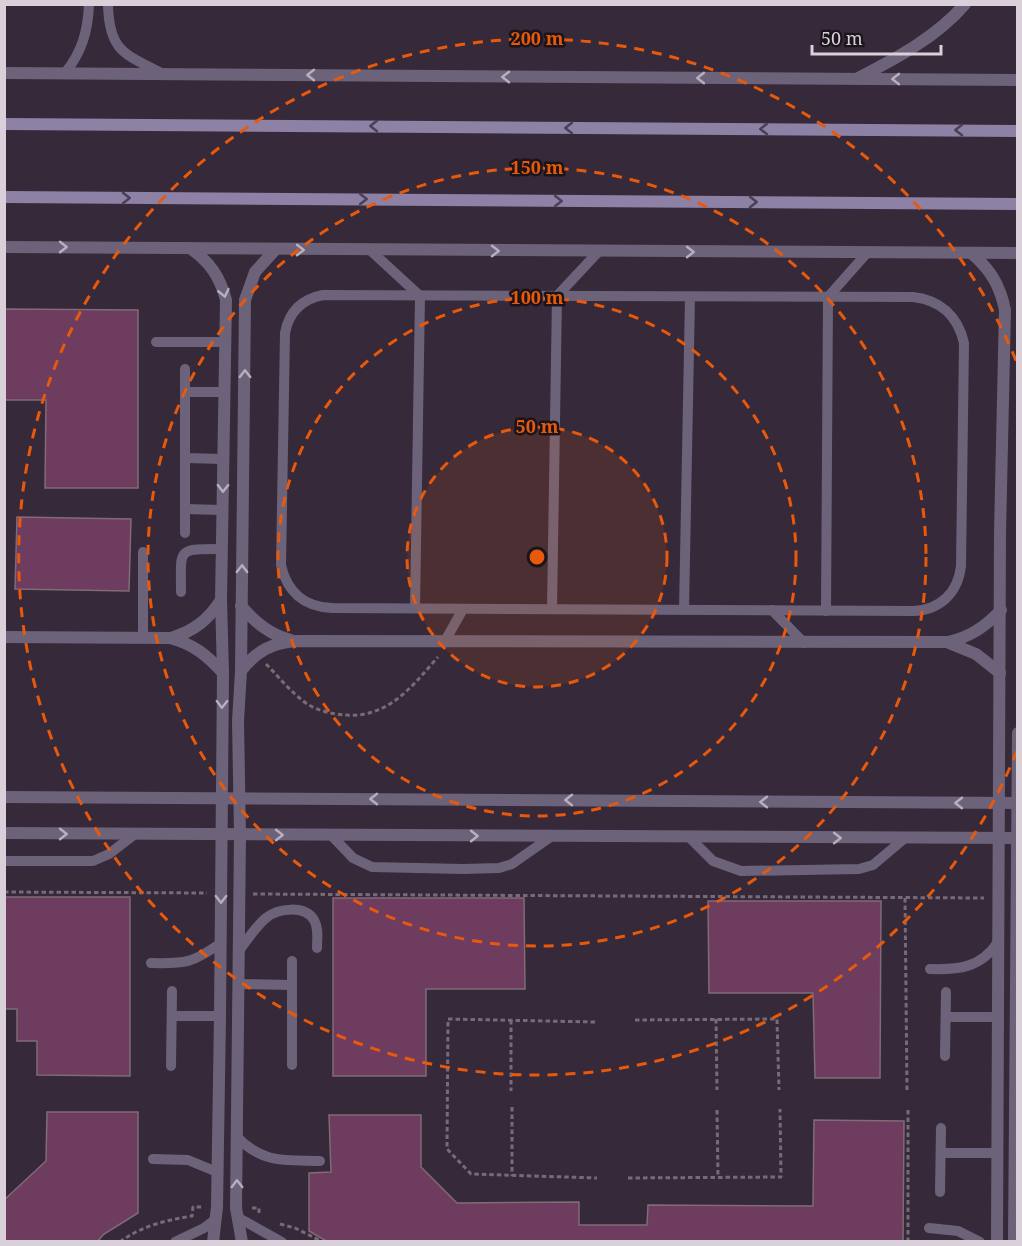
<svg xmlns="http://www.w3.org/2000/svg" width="1022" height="1246" viewBox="0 0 1022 1246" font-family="'Noto Serif',serif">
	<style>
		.building { fill: #6e3c5e; stroke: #806b78; stroke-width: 1.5 }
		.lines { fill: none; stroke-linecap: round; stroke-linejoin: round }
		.path { stroke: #776b79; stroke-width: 3; stroke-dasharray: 4.5 3; stroke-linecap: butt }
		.lane { stroke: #6c637b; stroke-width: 10 }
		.street { stroke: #6c637b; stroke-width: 12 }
		.secondary { stroke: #8e81a6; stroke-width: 12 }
		.oneway { stroke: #b8afbe }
		.oneway2 { stroke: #484053 }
		.ring { fill: none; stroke: #e8590c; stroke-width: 3; stroke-dasharray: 10 8 }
		.centre { fill: #e8590c; stroke: #1a141b; stroke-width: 3 }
		.ring-label { font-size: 18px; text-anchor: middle; font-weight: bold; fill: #e8590c; stroke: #1a141b; stroke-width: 5; stroke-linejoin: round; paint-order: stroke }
	</style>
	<rect width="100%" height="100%" fill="#362939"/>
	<!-- building -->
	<g class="building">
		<polygon points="4,309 138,310 138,488 45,488 46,400 4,400"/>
		<polygon points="17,517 131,519 129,591 15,589"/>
		<polygon points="4,897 130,897 130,1076 37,1075 37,1041 17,1041 17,1009 4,1009"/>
		<polygon points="333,898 524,898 525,989 426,989 426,1076 333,1076"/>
		<polygon points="708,901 881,901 880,1078 815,1078 813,993 709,993"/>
		<polygon points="47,1112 138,1112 138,1213 104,1234 97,1242 4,1242 4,1200 46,1161"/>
		<polygon points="329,1115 421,1115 421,1167 457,1203 579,1202 579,1225 647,1225 648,1205 813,1206 814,1120 904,1121 903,1242 328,1242 309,1231 309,1173 331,1172"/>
	</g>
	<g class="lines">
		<!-- path -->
		<g class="path">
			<path d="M 266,664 C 278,676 289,690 302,700 C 311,708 324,712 336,714 C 385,722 409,690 438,657"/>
			<polyline points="4,892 207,893"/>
			<polyline points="253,894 984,898"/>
			<polyline points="905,898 907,1090"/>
			<polyline points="716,1019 717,1090"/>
			<polyline points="511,1020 511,1091"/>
			<polyline points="635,1020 777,1019 779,1090"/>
			<polyline points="595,1022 448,1019 447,1149 471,1174 597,1178"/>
			<polyline points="512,1107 512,1176"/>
			<polyline points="717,1110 718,1177"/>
			<polyline points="628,1178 781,1177 780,1109"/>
			<polyline points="252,1208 259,1208 259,1215"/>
			<polyline points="280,1224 295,1228 323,1242"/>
			<path d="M 120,1242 C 141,1226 167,1220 192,1216 L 193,1207 L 203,1207"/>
			<polyline points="908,1242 908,1110"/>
		</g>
		<!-- lane -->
		<g class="lane">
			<path d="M 108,4 C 109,52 125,54 163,74"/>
			<path d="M 65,73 C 82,52 88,31 89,4"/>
			<polyline points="370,250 420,296 415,608"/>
			<path d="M 323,295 L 913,297 C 940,300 958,316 964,343 L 961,566 C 958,593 940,610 913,611 L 332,608 C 304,607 287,592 281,565 L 285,333 C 289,312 302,299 323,295 Z"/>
			<polyline points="156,342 225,342"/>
			<polyline points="185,369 185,533"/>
			<polyline points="185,392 225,392"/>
			<polyline points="185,458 223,459"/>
			<polyline points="185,509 222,510"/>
			<path d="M 181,592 C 181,548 176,549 222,549"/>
			<polyline points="552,609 557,296 599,251"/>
			<polyline points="684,610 690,297"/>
			<polyline points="772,610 804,643"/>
			<polyline points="826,611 828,297 867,253"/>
			<polyline points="143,638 143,552"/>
			<polyline points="445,641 463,609"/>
			<polyline points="332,836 353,858 372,867 463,869 499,868 512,864 552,836"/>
			<polyline points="689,837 713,861 741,871 859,869 873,865 905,838"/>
			<polyline points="4,861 93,861 109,854 135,834"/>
			<path d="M 239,951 C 247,940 256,926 266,918 C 278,908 305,905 314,920 C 319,928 317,939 317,948"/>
			<polyline points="292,961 292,1065"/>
			<path d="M 151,963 C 186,964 192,963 221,943"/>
			<path d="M 930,969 C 958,970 981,968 998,942"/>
			<polyline points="238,984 292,985"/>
			<polyline points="172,1016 220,1016"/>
			<polyline points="946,1017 997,1017"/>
			<polyline points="945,1056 946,992"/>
			<polyline points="171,1066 172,991"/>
			<path d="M 237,1137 C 263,1164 285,1160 320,1161"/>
			<polyline points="941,1153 997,1153"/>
			<polyline points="153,1159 188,1160 217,1172"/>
			<polyline points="940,1192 941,1128"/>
			<polyline points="237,1217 282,1242"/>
			<polyline points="929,1228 958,1231 980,1242"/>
			<polyline points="175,1242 204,1228 216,1219"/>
		</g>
		<!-- street -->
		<g class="street">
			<polyline points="4,73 1018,80"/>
			<path d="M 858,78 C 895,59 937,37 965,4"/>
			<polyline points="4,247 1018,253"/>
			<path d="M 190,248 C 210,262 220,277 226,300 L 221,600 L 223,673 L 220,1016 L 217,1207 L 213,1242"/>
			<path d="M 971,253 C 990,269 1000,285 1005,310 L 1000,533 L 997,1242"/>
			<path d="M 241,606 C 255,622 270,635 291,640"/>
			<path d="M 4,637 L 170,638 C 193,644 207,655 223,673"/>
			<path d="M 171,638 C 194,631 208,620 221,600"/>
			<polyline points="949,643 976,654 1000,673"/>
			<path d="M 241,671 C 256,651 273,642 298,641 L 948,642 C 970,637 985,627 1001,610"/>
			<polyline points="4,797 1018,803"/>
			<polyline points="4,833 1018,838"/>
			<polyline points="242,1242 236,1208 240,835 238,721 241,671 245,300 255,272 275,250"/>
			<polyline points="1014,1242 1018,733"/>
		</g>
		<!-- secondary -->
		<g class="secondary">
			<polyline points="4,124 1018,131"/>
			<polyline points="4,197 1018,204"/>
		</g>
	</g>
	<!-- one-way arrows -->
	<defs><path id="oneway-chevron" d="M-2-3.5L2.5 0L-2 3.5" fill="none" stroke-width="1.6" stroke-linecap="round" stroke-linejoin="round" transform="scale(1.5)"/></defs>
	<g class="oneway">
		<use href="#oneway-chevron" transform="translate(311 75) rotate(-180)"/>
		<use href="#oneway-chevron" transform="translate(506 77) rotate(-180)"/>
		<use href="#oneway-chevron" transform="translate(701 78) rotate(-180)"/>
		<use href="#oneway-chevron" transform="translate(896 79) rotate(-180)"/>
		<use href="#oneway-chevron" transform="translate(63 247)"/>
		<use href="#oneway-chevron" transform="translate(300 250)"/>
		<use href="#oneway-chevron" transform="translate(495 251)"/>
		<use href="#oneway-chevron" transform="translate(690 252)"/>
		<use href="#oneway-chevron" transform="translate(224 293) rotate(77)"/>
		<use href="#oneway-chevron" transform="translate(245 374) rotate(-90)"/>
		<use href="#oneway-chevron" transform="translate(223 488) rotate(91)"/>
		<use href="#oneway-chevron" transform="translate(242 569) rotate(-89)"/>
		<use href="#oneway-chevron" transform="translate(222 704) rotate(91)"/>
		<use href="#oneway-chevron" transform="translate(374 799) rotate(-180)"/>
		<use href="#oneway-chevron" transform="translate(569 800) rotate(-180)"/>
		<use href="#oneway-chevron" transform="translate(764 802) rotate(-180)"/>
		<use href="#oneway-chevron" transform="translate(959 803) rotate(-180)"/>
		<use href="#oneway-chevron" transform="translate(63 834)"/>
		<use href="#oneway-chevron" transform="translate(279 835)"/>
		<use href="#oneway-chevron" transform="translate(474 836)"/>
		<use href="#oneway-chevron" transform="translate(837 838)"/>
		<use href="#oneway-chevron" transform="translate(221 899) rotate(90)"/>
		<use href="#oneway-chevron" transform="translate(237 1184) rotate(-90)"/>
	</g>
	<g class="oneway2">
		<use href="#oneway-chevron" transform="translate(374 126) rotate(-180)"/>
		<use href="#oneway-chevron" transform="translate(569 128) rotate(-180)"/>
		<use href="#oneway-chevron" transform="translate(764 129) rotate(-180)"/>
		<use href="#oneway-chevron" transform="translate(959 130) rotate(-180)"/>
		<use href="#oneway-chevron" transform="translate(126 198)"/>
		<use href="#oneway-chevron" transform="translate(363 199)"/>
		<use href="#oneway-chevron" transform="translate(558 201)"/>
		<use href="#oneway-chevron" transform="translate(753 202)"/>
	</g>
	<!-- distance rings -->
	<circle cx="537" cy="557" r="130" fill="#e8590c" fill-opacity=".12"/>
	<g class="ring">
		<circle cx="537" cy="557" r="130"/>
		<circle cx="537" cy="557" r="259"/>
		<circle cx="537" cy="557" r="389"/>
		<path d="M1017 751A518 518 0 1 1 1017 363"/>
	</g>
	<circle cx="537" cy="557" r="9" class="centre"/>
	<g class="ring-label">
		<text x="537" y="45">200 m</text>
		<text x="537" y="174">150 m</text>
		<text x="537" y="304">100 m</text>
		<text x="537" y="433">50 m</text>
	</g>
	<!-- border -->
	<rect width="1022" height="1246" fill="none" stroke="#d9d0da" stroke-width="12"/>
	<!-- scale -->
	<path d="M812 45v9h129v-9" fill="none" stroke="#d9d0da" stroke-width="3"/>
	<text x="821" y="45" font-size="18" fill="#d9d0da" stroke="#1a141b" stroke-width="4.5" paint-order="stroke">50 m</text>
</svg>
